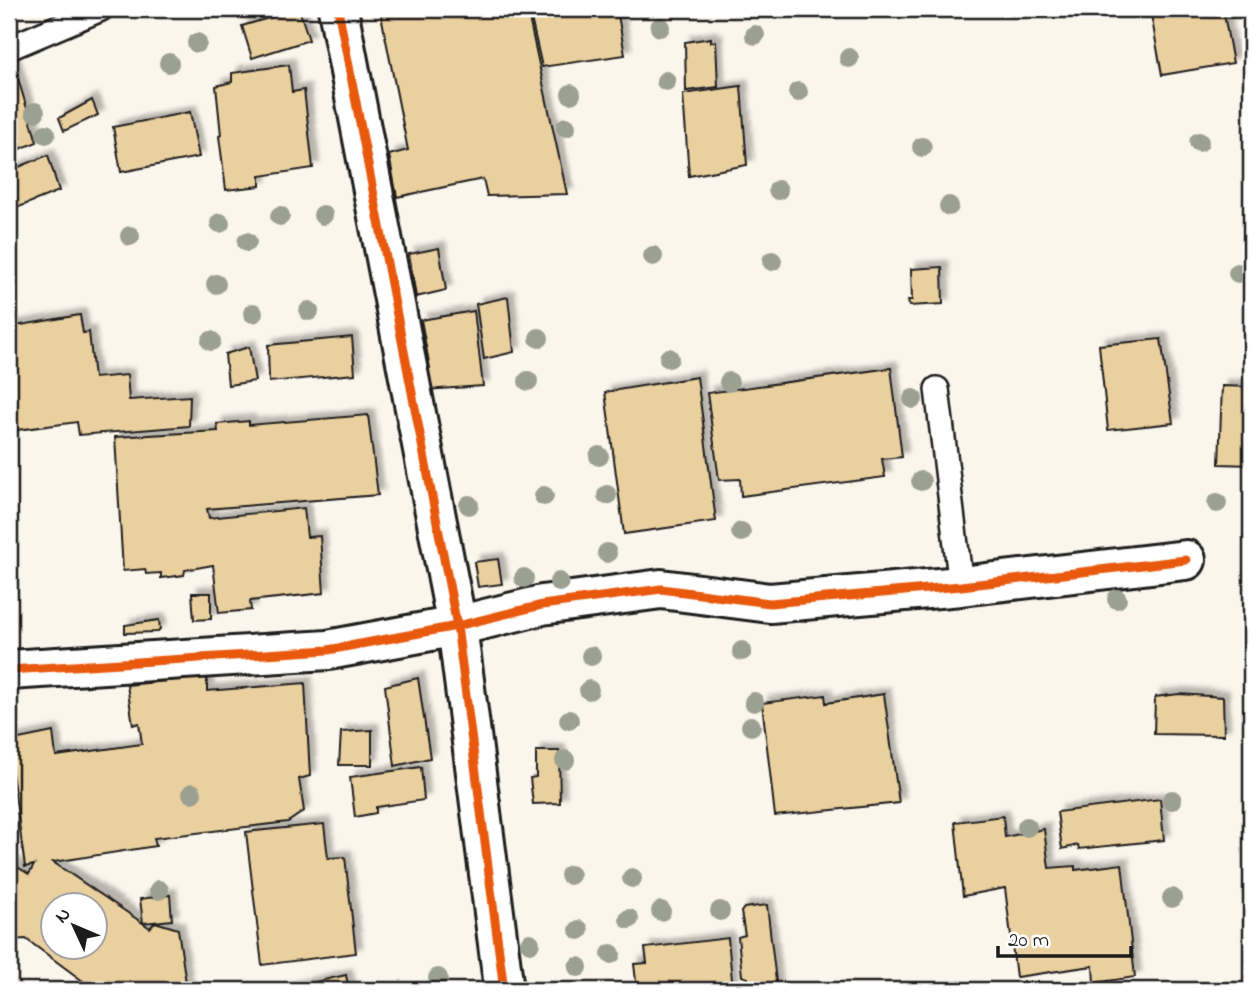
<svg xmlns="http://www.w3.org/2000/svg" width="1260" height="999" viewBox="0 0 1260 999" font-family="'Indie Flower',sans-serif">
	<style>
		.building { fill: #ebd09f; stroke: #1c1c1c; stroke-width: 2; fill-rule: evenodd; filter: url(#shadow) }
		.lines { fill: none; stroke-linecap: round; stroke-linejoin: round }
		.lane-casing { stroke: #1c1c1c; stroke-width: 28 }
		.street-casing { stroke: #1c1c1c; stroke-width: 44 }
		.lane { stroke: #fff; stroke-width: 23 }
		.street { stroke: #fff; stroke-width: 38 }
		.cycleway-casing { stroke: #fff; stroke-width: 13 }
		.cycleway { stroke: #e8590c; stroke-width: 9 }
		.tree { fill: #9ba091 }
	</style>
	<defs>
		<filter id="shadow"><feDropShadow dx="6" dy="-6" stdDeviation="2" flood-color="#0004"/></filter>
	</defs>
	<rect width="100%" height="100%" fill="#fbf6ec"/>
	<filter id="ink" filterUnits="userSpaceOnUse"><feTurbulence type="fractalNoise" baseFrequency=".0143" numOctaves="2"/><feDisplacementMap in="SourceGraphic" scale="14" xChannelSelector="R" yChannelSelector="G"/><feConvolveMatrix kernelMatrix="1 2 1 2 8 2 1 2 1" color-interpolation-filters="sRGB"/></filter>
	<g filter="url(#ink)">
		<!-- building -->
		<g class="building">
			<polygon points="299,9 309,40 252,58 242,26"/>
			<polygon points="412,9 527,9 567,194 487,196 483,179 397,197 389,155 408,150 381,15"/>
			<polygon points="529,9 617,9 625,55 542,67"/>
			<polygon points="1150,9 1223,9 1233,63 1162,75"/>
			<polygon points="711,38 711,42 716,41 718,87 686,91 685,42"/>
			<polygon points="13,62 37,142 20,149 18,142 9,145 9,64"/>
			<polygon points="289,65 292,92 304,90 313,168 260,176 260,186 226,190 219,136 221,135 216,86 232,82 232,73"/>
			<polygon points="741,86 747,165 689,176 683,94"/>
			<polygon points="92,100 98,115 64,131 59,118"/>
			<polygon points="190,112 199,157 121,172 113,127"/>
			<polygon points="48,155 59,191 9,211 9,171"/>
			<polygon points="439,248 446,290 416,297 409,254"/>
			<polygon points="942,267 943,304 909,306 908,300 912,300 911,269"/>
			<polygon points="508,297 514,352 484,359 476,304"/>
			<polygon points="474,311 483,386 425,390 423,369 430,368 421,320"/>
			<polygon points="80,315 83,333 89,332 94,378 127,375 129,400 190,396 189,426 79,435 77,422 9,431 9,327"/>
			<polygon points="352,337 355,374 269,382 268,345"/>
			<polygon points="1161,339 1173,423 1108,430 1099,345"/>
			<polygon points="249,347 255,381 228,385 225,354"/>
			<polygon points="891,368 902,457 882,459 885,477 741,496 740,479 719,480 707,393"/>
			<polygon points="697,377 716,521 624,534 605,392"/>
			<polygon points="1222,386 1251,387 1251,465 1219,464"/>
			<polygon points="368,415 378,495 207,509 209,518 304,508 307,537 320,536 324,593 250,601 251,610 219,613 213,565 185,570 184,575 161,578 161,573 146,574 145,569 123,571 115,437 218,431 217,424 249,421 249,425"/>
			<polygon points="498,559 502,584 478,587 474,562"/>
			<polygon points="192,593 211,593 211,619 194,620"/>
			<polygon points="159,620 160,629 157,632 125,633 125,625"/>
			<path d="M 207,677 L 207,691 L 305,683 L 310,776 L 299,779 L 304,811 L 288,822 L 154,838 L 156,846 L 53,862 L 150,928 L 155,922 L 178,929 L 187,990 L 95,990 L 26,939 L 9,940 L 9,862 L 29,874 L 34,865 L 25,867 L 11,765 L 9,765 L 9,741 L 53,732 L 56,756 L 142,744 L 139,723 L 133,725 L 127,685 ZM 52,904 L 94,904 L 94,946 L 52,946 Z"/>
			<polygon points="418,678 430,758 395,766 385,686"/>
			<polygon points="884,694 899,803 775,816 762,703 825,695 826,703"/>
			<polygon points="1179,694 1223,697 1224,735 1154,734 1155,697"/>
			<polygon points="372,730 372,765 339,765 341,732"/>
			<polygon points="536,751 559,751 560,803 533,804 530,778 536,777"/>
			<polygon points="421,767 424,800 376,807 376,813 355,817 350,777"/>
			<polygon points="1160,799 1164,840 1079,849 1078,845 1062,849 1057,812"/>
			<polygon points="1003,816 1005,837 1044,829 1049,868 1075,866 1075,870 1122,864 1135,977 1094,983 1093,966 1016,977 1005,888 963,896 955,822"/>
			<polygon points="324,824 328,858 345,857 356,953 262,965 246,832"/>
			<polygon points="170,895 172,920 143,923 140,899"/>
			<polygon points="767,905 777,990 749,990 748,978 742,976 738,937 745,935 741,912 744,908"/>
			<polygon points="728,938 733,990 637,990 634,964 647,963 645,948"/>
			<polygon points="346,975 349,990 280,990"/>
		</g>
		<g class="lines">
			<!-- lane casing -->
			<g class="lane-casing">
				<g id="lane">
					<polyline points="9,48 101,9"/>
					<polyline points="937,389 961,586"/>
				</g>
			</g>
			<!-- street casing -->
			<g class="street-casing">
				<g id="street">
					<polyline points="338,9 457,626 504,990"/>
					<polyline points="9,670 328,650 457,626 542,605 661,589 770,603 961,586 1186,560"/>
				</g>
			</g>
			<!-- lane -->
			<use href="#lane" class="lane"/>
			<!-- street -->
			<use href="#street" class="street"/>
			<!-- cycleway casing -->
			<g class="cycleway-casing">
				<g id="cycleway">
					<polyline points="338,9 457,626 504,990"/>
					<polyline points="9,670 328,650 457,626 542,605 661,589 770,603 961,586 1186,560"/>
				</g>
			</g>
			<!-- cycleway -->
			<use href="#cycleway" class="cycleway"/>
		</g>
		<!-- trees -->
		<g class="tree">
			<circle cx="660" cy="27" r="10"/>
			<circle cx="755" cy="35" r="10"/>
			<circle cx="197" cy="43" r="10"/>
			<circle cx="849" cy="58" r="10"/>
			<circle cx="169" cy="63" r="10"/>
			<circle cx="666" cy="81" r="10"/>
			<circle cx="798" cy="92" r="10"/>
			<circle cx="571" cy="94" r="10"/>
			<circle cx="35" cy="112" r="10"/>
			<circle cx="566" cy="127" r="10"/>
			<circle cx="46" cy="134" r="10"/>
			<circle cx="1199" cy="142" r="10"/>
			<circle cx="922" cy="147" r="10"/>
			<circle cx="778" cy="190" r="10"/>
			<circle cx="949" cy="206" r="10"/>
			<circle cx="323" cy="215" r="10"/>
			<circle cx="280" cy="216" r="10"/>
			<circle cx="220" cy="223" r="10"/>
			<circle cx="130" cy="236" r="10"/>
			<circle cx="247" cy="242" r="10"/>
			<circle cx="653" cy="256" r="10"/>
			<circle cx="772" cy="261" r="10"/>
			<circle cx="1238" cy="273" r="10"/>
			<circle cx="216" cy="284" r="10"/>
			<circle cx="309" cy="311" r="10"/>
			<circle cx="253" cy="313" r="10"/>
			<circle cx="539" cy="338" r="10"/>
			<circle cx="211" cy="341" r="10"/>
			<circle cx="669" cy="358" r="10"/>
			<circle cx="528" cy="381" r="10"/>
			<circle cx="729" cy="382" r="10"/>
			<circle cx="913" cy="399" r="10"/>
			<circle cx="599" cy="456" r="10"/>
			<circle cx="921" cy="481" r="10"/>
			<circle cx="607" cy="495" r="10"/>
			<circle cx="544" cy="496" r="10"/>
			<circle cx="1217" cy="503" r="10"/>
			<circle cx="469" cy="505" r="10"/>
			<circle cx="741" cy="532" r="10"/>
			<circle cx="607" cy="553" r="10"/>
			<circle cx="524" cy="578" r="10"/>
			<circle cx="559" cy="582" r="10"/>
			<circle cx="1117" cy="599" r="10"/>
			<circle cx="742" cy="651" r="10"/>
			<circle cx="591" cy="656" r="10"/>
			<circle cx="589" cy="690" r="10"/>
			<circle cx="754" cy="702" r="10"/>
			<circle cx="569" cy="720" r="10"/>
			<circle cx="751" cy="726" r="10"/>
			<circle cx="565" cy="760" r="10"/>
			<circle cx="192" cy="793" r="10"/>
			<circle cx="1172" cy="800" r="10"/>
			<circle cx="1027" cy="827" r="10"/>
			<circle cx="570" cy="875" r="10"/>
			<circle cx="632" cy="878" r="10"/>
			<circle cx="159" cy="890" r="10"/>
			<circle cx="1172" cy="898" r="10"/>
			<circle cx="661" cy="911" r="10"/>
			<circle cx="720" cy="911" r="10"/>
			<circle cx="629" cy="919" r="10"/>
			<circle cx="579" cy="930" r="10"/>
			<circle cx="530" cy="943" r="10"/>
			<circle cx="611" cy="954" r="10"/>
			<circle cx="578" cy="967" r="10"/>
			<circle cx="438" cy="978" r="10"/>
		</g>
	</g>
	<!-- margin -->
	<rect width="1260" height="999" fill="none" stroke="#fff" stroke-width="35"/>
	<rect x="18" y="18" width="1225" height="964" fill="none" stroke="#1c1c1c" stroke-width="2.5" filter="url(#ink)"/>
	<!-- north arrow -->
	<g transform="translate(74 926) rotate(314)"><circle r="33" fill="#ffffff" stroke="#a4a4a4" stroke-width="2"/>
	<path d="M0-5L12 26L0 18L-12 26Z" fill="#1c1c1c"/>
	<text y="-10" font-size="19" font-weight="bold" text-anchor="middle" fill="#1c1c1c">N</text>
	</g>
	<!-- scale -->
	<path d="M998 946v10h133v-10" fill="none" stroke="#1c1c1c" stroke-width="3.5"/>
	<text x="1008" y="946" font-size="21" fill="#1c1c1c" stroke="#ffffff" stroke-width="5" paint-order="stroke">20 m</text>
</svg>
